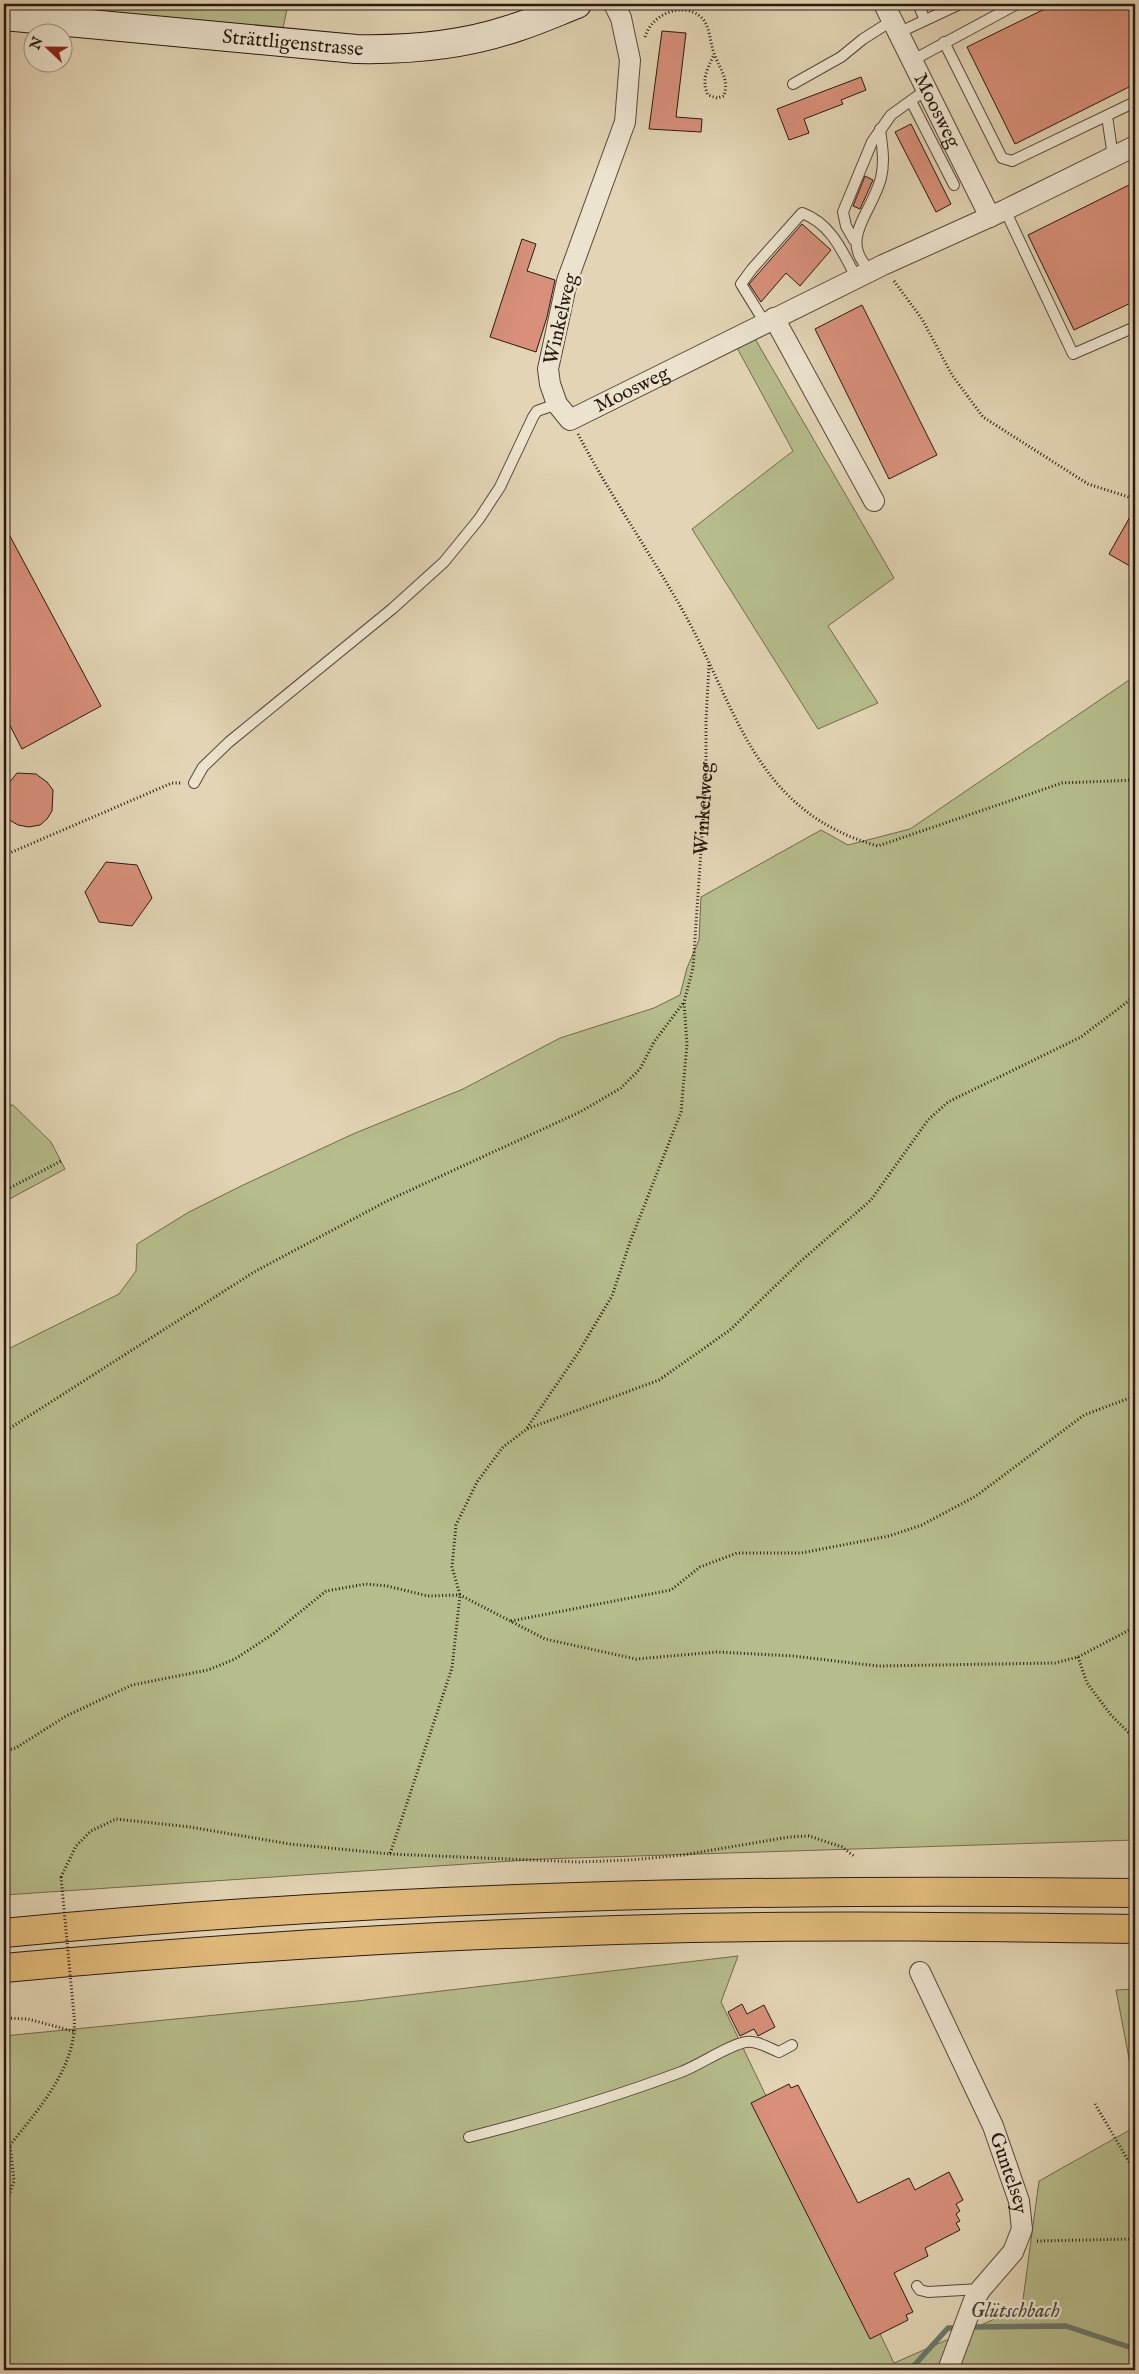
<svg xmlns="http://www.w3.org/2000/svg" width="1139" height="2374" viewBox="0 0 1139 2374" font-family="'IM FELL English',serif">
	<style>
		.green { fill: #b6bc8b; stroke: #706a4e }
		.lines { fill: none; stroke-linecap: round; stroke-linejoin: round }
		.stream { stroke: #6a786d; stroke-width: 5.5 }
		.building { fill: #d8907a; stroke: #291912 }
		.lane-casing { stroke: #57483a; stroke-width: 12 }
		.street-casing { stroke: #57483a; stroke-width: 22 }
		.secondary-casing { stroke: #291912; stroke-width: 30 }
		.highway-casing { stroke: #291912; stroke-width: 30 }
		.path { stroke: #291912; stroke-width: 3; stroke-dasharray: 1 2.5; stroke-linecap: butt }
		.lane { stroke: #ece3ce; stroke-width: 10 }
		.street { stroke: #ece3ce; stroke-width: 20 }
		.secondary { stroke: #ece3ce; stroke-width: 28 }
		.highway { stroke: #e1ba7a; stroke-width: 28 }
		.path-bridge { stroke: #291912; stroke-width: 3; stroke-dasharray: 1 2.5; stroke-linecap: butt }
		.labels { text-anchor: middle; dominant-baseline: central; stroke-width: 5; stroke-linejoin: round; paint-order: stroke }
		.street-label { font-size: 20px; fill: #291912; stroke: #ece3ce }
		.water-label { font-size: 21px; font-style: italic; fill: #494940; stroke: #ece3ce }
	</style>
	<rect width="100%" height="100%" fill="#e2d4b4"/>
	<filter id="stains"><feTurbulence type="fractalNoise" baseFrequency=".004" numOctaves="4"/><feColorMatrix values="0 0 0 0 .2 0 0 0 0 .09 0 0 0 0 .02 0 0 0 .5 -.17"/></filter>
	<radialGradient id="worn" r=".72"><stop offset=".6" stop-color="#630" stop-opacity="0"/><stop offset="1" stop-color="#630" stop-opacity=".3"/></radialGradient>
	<!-- green -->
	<g class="green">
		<polygon points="4,4 288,4 282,33"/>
		<polygon points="754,337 894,578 828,626 878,703 818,729 692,529 793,451 736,346"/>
		<polygon points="1135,676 1135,1840 542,1859 4,1895 4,1351 119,1294 136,1271 137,1244 189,1212 241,1186 353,1134 463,1089 560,1038 654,1008 680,995 687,968 699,940 701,897 821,830 848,845 910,829"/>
		<polygon points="13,1105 51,1142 65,1169 4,1202 4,1106"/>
		<polygon points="738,1956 721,2002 894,2363 1022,2307 1039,2181 1135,2127 1135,2370 4,2370 4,2036 357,2001"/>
		<polygon points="1135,1989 1135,2090 1116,1990"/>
	</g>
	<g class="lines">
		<!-- stream -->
		<g class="stream">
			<polyline points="969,2327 1066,2326 1135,2349"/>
			<polyline points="910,2370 948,2328 960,2328"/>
		</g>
	</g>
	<!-- building -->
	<g class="building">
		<polygon points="1055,4 1135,4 1135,84 1015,144 967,47"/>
		<polygon points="662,31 686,33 676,117 702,119 701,132 649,129"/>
		<polygon points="861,77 866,90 841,100 843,104 804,119 809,133 789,140 777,109"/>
		<polygon points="911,124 951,204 936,212 895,132"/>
		<polygon points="865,176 873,180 860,209 853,206"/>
		<polygon points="1135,182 1135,301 1074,330 1028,235"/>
		<polygon points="802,224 831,250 800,286 786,273 761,302 749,284"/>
		<polygon points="522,239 536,244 527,271 555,280 547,317 536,352 490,337"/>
		<polygon points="862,305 937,455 889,479 815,329"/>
		<polygon points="1135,508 1135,569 1109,554"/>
		<polygon points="4,525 101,706 22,749 4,714"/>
		<polygon points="17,773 36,774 47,782 53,790 52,811 47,819 40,825 29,827 18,825 6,818 4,813 4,789"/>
		<polygon points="106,862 137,865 152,898 132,926 99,922 85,892"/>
		<polygon points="742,2004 747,2014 764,2005 775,2027 758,2036 754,2029 740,2036 728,2012"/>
		<polygon points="789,2084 791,2088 798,2085 858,2203 909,2178 915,2190 949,2172 963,2200 956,2204 960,2211 956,2214 960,2221 956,2223 960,2230 925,2248 928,2256 894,2273 913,2312 906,2315 908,2320 870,2339 751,2103"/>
	</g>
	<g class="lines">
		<!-- lane casing -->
		<g class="lane-casing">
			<g id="lane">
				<polyline points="918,4 925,20"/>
				<polyline points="900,32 960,4"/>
				<polyline points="944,42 1002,158 1012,161 1135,102"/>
				<polyline points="913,60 1017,4"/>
				<polyline points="793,84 841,57 863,39 893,20"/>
				<polyline points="911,101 954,185"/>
				<polyline points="1107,116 1113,157"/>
				<polyline points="1005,210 1073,354 1135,327"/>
				<polyline points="854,240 846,226 843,212 872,142 891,115 927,89"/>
				<path d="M 871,271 C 837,240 872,213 881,178 C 885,160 882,146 880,129"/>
				<path d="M 765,323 L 741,284 L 752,269 L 802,213 C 832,224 843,253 857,279"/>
				<polyline points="194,783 203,767 229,742 392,609 444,562 479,519 500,487 533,417 537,411 557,404"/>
				<path d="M 469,2137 C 540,2119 612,2098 681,2072 C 700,2065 728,2045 746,2042 C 756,2040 769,2048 779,2052 L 792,2045"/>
				<polyline points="917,2286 920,2290 928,2292 980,2289"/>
			</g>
		</g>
		<!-- street casing -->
		<g class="street-casing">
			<g id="street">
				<path id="s2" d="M 614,4 L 621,18 L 630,60 L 625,122 L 567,281 L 548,369 L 550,384 L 557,404 L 570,420 L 883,265 L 1005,210 L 1135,146"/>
				<path id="s3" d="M 884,4 L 990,217"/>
				<polyline points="774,318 874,501"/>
				<path id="s4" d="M 920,1972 L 993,2126 L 1019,2201 L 1022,2229 L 1013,2252 L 981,2289 L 974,2300 L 948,2370"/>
			</g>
		</g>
		<!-- secondary casing -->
		<g class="secondary-casing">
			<g id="secondary">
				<path id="s5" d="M 4,16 L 356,49 C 407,50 459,46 508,30 C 532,23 554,13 577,4"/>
			</g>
		</g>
		<!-- highway casing -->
		<g class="highway-casing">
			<g id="highway">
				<path d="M 4,1933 C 380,1896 757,1888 1135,1893"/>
				<path d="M 4,1968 C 232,1947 462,1933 691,1928 C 839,1925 987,1927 1135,1929"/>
			</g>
		</g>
		<!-- path -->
		<g class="path">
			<path d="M 645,37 C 652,13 685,0 703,19 C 711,30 710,45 715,56 C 721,71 729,79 724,96 L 717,98 L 708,95 C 701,80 707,69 714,55"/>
			<polyline points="894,281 922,319 952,375 983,417 1088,484 1135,499"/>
			<path d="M 578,434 C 609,493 646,547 679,604 C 737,704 751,811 878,846 L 1062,783 L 1135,780"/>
			<polyline points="5,855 172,783 181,783"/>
			<polyline points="4,1191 61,1161"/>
			<path id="s1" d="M 527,1428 L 578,1353 L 612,1296 L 630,1242 L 681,1112 L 687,1044 L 684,1002 L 693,968 L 706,777 L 706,721 L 709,664"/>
			<polyline points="4,1432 254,1272 389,1200 580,1112 621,1088 640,1069 654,1042 684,1002"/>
			<polyline points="511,1621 671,1590 700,1567 737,1553 801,1553 889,1536 922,1525 976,1496 1084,1415 1135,1396"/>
			<polyline points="1078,1657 1087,1683 1111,1715 1135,1739"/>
			<polyline points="4,1751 16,1748 66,1716 132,1685 208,1670 235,1659 273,1634 326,1591 366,1584 387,1586 428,1596 460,1595 545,1639 636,1659 717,1652 793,1656 878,1666 1055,1663 1078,1657 1135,1627"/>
			<polyline points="390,1854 579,1862 630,1860 683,1855 789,1837 809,1836 842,1847 854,1856"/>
			<polyline points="61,1877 76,1846 91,1831 116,1819 190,1827 290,1844 390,1854 452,1668 460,1595 452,1567 456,1525 477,1482 503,1447 527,1429 659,1380 730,1330 801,1261 871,1200 928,1120 948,1102 1081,1037 1135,996"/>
			<polyline points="4,2018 28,2019 76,2032"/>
			<polyline points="1095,2104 1135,2172"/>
			<path d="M 4,2149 L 10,2145 C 38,2110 79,2064 74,2016"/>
			<polyline points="4,2209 14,2181 10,2145"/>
			<polyline points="1037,2241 1135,2239"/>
			<polyline points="1119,2370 1135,2370"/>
		</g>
		<!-- lane -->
		<use href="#lane" class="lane"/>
		<!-- street -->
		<use href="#street" class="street"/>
		<!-- secondary -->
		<use href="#secondary" class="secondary"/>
		<!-- highway -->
		<use href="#highway" class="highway"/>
		<!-- path-bridge -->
		<polyline class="path-bridge" points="61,1877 74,2016"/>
	</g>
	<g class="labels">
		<!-- street labels -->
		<g class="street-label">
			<text stroke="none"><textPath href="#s5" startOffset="290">Strättligenstrasse</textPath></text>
			<text stroke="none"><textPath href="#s3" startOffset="119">Moosweg</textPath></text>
			<text transform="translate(561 319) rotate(-77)">Winkelweg</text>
			<text stroke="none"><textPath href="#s2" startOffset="506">Moosweg</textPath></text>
			<text stroke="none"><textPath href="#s1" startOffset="659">Winkelweg</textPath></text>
			<text stroke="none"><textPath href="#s4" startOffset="220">Guntelsey</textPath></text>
		</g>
		<!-- water labels -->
		<g class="water-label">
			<text x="1015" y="2311">Glütschbach</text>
		</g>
	</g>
	<!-- margin -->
	<rect width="1139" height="2374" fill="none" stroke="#e2d4b4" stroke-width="20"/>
	<rect x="5" y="5" width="1129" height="2364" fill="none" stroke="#291912" stroke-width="2.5"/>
	<rect x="10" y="10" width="1119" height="2354" fill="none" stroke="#291912"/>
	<!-- north arrow -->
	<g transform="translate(48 48) rotate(292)"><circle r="24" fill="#ece3ce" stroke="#9e9283"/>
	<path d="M0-4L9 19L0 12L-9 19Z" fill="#8f2418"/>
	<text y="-8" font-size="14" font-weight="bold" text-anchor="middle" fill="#291912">N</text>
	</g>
	<rect width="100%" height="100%" filter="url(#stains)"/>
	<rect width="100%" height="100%" fill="url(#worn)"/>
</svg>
